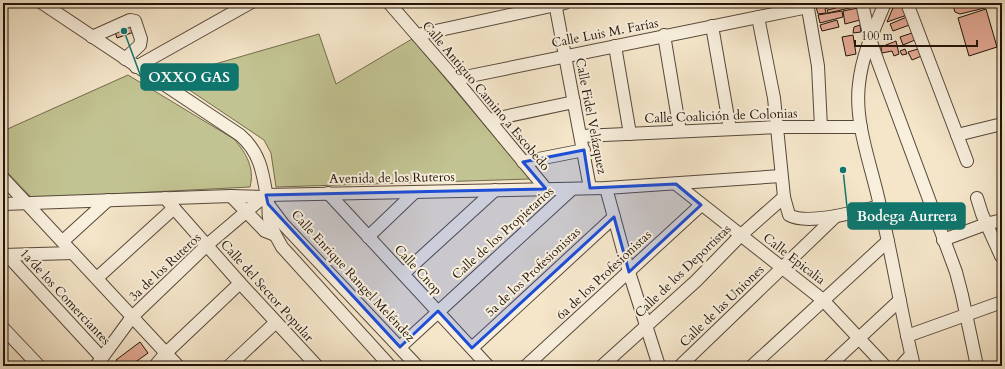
<svg xmlns="http://www.w3.org/2000/svg" width="1005" height="369" viewBox="0 0 1005 369" font-family="Cardo,serif">
	<style>
		.green { fill: #c2c392; stroke: #726c4e }
		.building { fill: #e5ab97; stroke: #22140a }
		.lines { fill: none; stroke-linecap: round; stroke-linejoin: round }
		.minor-casing { stroke: #57483a; stroke-width: 14 }
		.minor { stroke: #f8efdd; stroke-width: 12 }
		.marked { fill: #1d4ed8; fill-opacity: 0.2; stroke: #1d4ed8; stroke-width: 3; stroke-linejoin: round }
		.labels { text-anchor: middle; dominant-baseline: central; stroke-width: 4; stroke-linejoin: round; paint-order: stroke }
		.street-label { font-size: 13px; fill: #22140a; stroke: #f8efdd }
		.leader { fill: none; stroke: #0f766e; stroke-width: 1.5 }
		.callout-dot { fill: #0f766e; stroke: #f8efdd; stroke-width: 1.5 }
		.callout { fill: #0f766e; stroke: #0f766e; stroke-width: 1.5 }
		.callout-label { font-size: 14px; text-anchor: middle; font-weight: bold; fill: #fff }
	</style>
	<rect width="100%" height="100%" fill="#f5e6ca"/>
	<filter id="stains"><feTurbulence type="fractalNoise" baseFrequency=".005" numOctaves="4"/><feColorMatrix values="0 0 0 0 .2 0 0 0 0 .09 0 0 0 0 .02 0 0 0 .5 -.17"/></filter>
	<radialGradient id="worn" r=".72"><stop offset=".6" stop-color="#630" stop-opacity="0"/><stop offset="1" stop-color="#630" stop-opacity=".3"/></radialGradient>
	<!-- green -->
	<g class="green">
		<polygon points="319,34 336,84 412,39 530,179 276,187 271,153 264,140 170,77"/>
		<path d="M 128,75 L 234,139 C 246,153 255,168 250,187 L 32,198 L 3,168 L 3,131 Z"/>
	</g>
	<!-- building -->
	<g class="building">
		<polygon points="832,3 833,6 825,9 826,13 818,14 816,7"/>
		<polygon points="835,3 850,3 854,7 828,13 827,10 836,8"/>
		<polygon points="895,3 904,3 907,15 887,22"/>
		<polygon points="952,3 992,3 993,6 960,14 955,12"/>
		<polygon points="858,8 860,20 845,24 843,11"/>
		<polygon points="986,9 997,47 969,56 958,18"/>
		<polygon points="842,11 843,17 820,23 818,15"/>
		<polygon points="909,16 912,24 893,31 890,24"/>
		<polygon points="837,20 839,27 822,31 820,25"/>
		<polygon points="131,23 134,32 117,38 114,29"/>
		<polygon points="860,25 861,32 853,33 854,27"/>
		<polygon points="912,33 915,40 903,45 900,37"/>
		<polygon points="853,35 856,54 846,56 842,37"/>
		<polygon points="896,41 899,54 894,56 892,51 882,53 881,47"/>
		<polygon points="921,48 924,55 912,60 908,52"/>
		<polygon points="905,49 907,54 902,55 900,51"/>
		<polygon points="140,342 148,353 130,366 121,366 116,360"/>
	</g>
	<g class="lines">
		<!-- minor casing -->
		<g class="minor-casing">
			<g id="minor">
				<path d="M 42,3 L 240,135 C 262,154 263,176 268,203 C 269,208 268,213 269,218 C 271,229 277,238 282,247 L 390,366"/>
				<polyline points="389,3 455,79 546,189"/>
				<polyline points="555,3 590,188"/>
				<polyline points="807,3 818,66 821,127"/>
				<polyline points="862,3 870,39 878,62 956,272 962,295 977,366"/>
				<path d="M 885,3 C 874,29 862,55 859,84 C 854,124 872,167 880,206 C 893,259 901,313 914,366"/>
				<polyline points="907,3 967,161"/>
				<path d="M 758,17 L 774,98 L 784,197 L 789,215 C 807,226 860,211 880,206"/>
				<polyline points="712,26 730,129"/>
				<polyline points="417,35 565,3"/>
				<polyline points="664,35 680,131"/>
				<polyline points="92,37 130,20 135,21 141,39 140,45 125,59"/>
				<polyline points="615,46 630,134"/>
				<polyline points="136,67 250,3"/>
				<polyline points="455,79 808,7"/>
				<polyline points="489,120 574,102"/>
				<polyline points="957,135 1002,124"/>
				<polyline points="582,136 778,127 861,127"/>
				<polyline points="523,162 584,150"/>
				<polyline points="3,178 178,366"/>
				<polyline points="676,184 823,300 885,366"/>
				<polyline points="606,188 629,272 659,366"/>
				<polyline points="328,193 488,366"/>
				<polyline points="231,196 265,231 275,235"/>
				<polyline points="165,198 240,283 317,366"/>
				<polyline points="977,198 982,214 1001,256"/>
				<polyline points="3,204 231,196 263,197"/>
				<polyline points="268,204 283,224 417,366"/>
				<polyline points="368,237 415,192"/>
				<polyline points="943,240 986,224 1002,220"/>
				<polyline points="63,241 108,200"/>
				<polyline points="3,255 73,253"/>
				<polyline points="7,255 102,358"/>
				<polyline points="403,274 495,190"/>
				<polyline points="97,278 174,208"/>
				<polyline points="3,328 39,366"/>
				<polyline points="907,336 1002,302"/>
				<polyline points="400,347 572,189"/>
				<polyline points="472,348 614,217"/>
				<polyline points="96,366 132,317 207,245 266,195 606,188 781,176"/>
				<polyline points="155,366 166,353 240,283"/>
				<polyline points="229,366 276,322"/>
				<polyline points="526,366 701,205"/>
				<polyline points="602,366 696,281 740,236 784,197"/>
				<polyline points="680,366 836,216"/>
				<polyline points="752,366 888,241"/>
				<polyline points="829,366 900,300"/>
				<polyline points="901,366 911,355"/>
			</g>
		</g>
		<!-- minor -->
		<use href="#minor" class="minor"/>
	</g>
	<!-- marked area -->
	<path class="marked" d="M 584,150 L 590,188 L 676,184 L 701,205 L 629,272 L 614,217 L 472,348 L 438,311 L 400,347 L 268,204 L 266,195 L 546,189 L 523,162 Z"/>
	<g class="labels">
		<!-- street labels -->
		<g class="street-label">
			<text transform="translate(605 33) rotate(-11)">Calle Luis M. Farías</text>
			<text transform="translate(486 96) rotate(50)">Calle Antiguo Camino a Escobedo</text>
			<text transform="translate(591 116) rotate(79)">Calle Fidel Velázquez</text>
			<text transform="translate(721 116) rotate(-2)">Calle Coalición de Colonias</text>
			<text transform="translate(392 178) rotate(-1)">Avenida de los Ruteros</text>
			<text transform="translate(503 233) rotate(-42)">Calle de los Propietarios</text>
			<text transform="translate(794 259) rotate(38)">Calle Epicalia</text>
			<text transform="translate(165 267) rotate(-43)">3a de los Ruteros</text>
			<text transform="translate(418 270) rotate(47)">Calle Cnop</text>
			<text transform="translate(683 271) rotate(-44)">Calle de los Deportistas</text>
			<text transform="translate(533 272) rotate(-43)">5a de los Profesionistas</text>
			<text transform="translate(604 275) rotate(-43)">6a de los Profesionistas</text>
			<text transform="translate(353 276) rotate(47)">Calle Enrique Rangel Meléndez</text>
			<text transform="translate(267 291) rotate(48)">Calle del Sector Popular</text>
			<text transform="translate(65 297) rotate(47)">1a de los Comerciantes</text>
			<text transform="translate(722 306) rotate(-44)">Calle de las Uniones</text>
		</g>
	</g>
	<!-- callouts -->
	<path class="leader" d="M124 31L141 77M843 170L848 216"/>
	<g class="callout-dot">
		<circle cx="124" cy="31" r="4"/>
		<circle cx="843" cy="170" r="4"/>
	</g>
	<g class="callout">
		<rect x="141" y="64" width="97" height="26" rx="4"/>
		<rect x="848" y="203" width="117" height="26" rx="4"/>
	</g>
	<g class="callout-label">
		<text x="189" y="82">OXXO GAS</text>
		<text x="907" y="221">Bodega Aurrera</text>
	</g>
	<!-- margin -->
	<rect width="1005" height="369" fill="none" stroke="#f5e6ca" stroke-width="16"/>
	<rect x="4" y="4" width="997" height="361" fill="none" stroke="#22140a" stroke-width="2"/>
	<rect x="8" y="8" width="989" height="353" fill="none" stroke="#22140a"/>
	<!-- scale -->
	<path d="M855 40v6h122v-6" fill="none" stroke="#22140a" stroke-width="2"/>
	<text x="861" y="40" font-size="12" fill="#22140a" stroke="#f8efdd" stroke-width="3" paint-order="stroke">100 m</text>
	<rect width="100%" height="100%" filter="url(#stains)"/>
	<rect width="100%" height="100%" fill="url(#worn)"/>
</svg>
